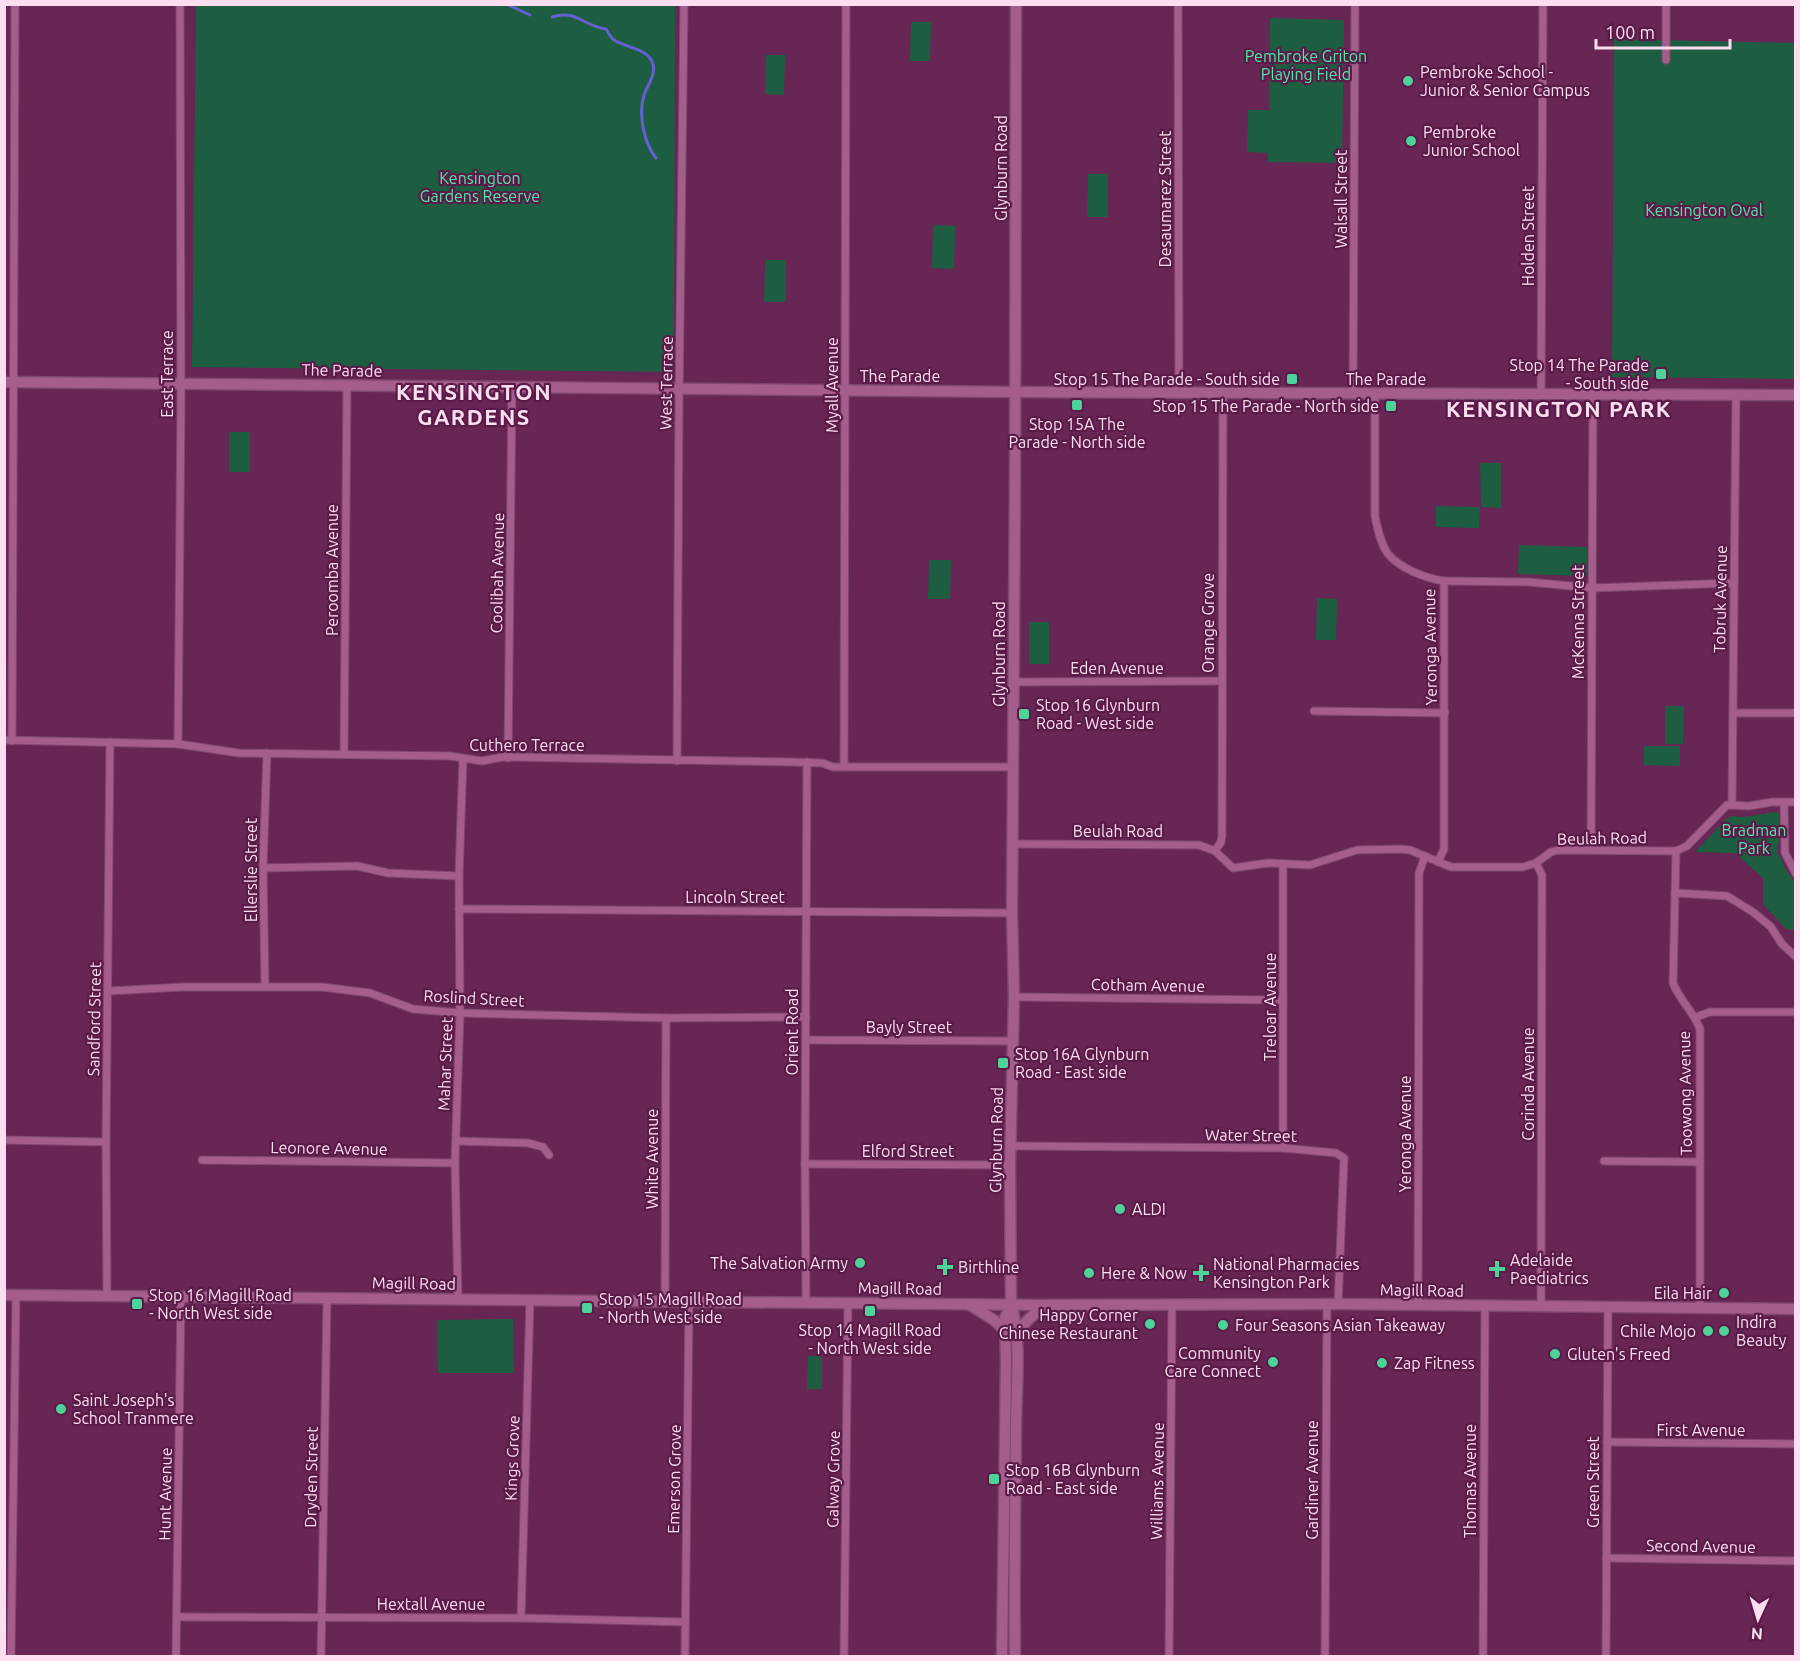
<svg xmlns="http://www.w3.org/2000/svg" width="1800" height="1661" viewBox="0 0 1800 1661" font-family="Ubuntu,sans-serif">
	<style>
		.green { fill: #1d5e42 }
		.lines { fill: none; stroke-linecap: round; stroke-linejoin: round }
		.stream { stroke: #6560d0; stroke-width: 3 }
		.street-casing { stroke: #7f486f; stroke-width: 9 }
		.secondary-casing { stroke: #7f486f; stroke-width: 13 }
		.street { stroke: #a55e8c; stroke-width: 7 }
		.secondary { stroke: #a55e8c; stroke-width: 10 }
		.poi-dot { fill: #4dd39a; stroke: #5b1b48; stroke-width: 2 }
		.labels { text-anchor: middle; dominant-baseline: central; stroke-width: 4.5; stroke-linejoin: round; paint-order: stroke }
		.park-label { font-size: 16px; fill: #4fe8a7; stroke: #5b1b48 }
		.poi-label { font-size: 16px; fill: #fdddf0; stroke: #5b1b48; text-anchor: start }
		.street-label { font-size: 16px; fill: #fdddf0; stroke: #5b1b48 }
		.district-label { font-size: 22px; font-weight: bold; letter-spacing: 1.5px; fill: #fdddf0; stroke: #5b1b48 }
	</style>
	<rect width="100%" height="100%" fill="#672653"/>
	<!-- green -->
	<g class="green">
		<polygon points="196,5 675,5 674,372 192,367"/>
		<polygon points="1270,18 1344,20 1342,163 1268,162 1268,153 1247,152 1248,110 1269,110"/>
		<polygon points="911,22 931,22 930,61 910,61"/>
		<polygon points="1614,39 1795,43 1795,379 1612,377"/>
		<polygon points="766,55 785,55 784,95 765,94"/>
		<polygon points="1088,174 1108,174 1108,217 1087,217"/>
		<polygon points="933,225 955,226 954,269 932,268"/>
		<polygon points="765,260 786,260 786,302 764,302"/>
		<rect x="229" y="432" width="21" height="40"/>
		<polygon points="1480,463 1501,463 1501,508 1481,507"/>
		<polygon points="1436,506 1480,507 1479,528 1436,527"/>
		<polygon points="1519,545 1587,547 1587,576 1518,574"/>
		<polygon points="929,560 951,560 950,599 928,599"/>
		<polygon points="1317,598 1337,599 1336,640 1316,640"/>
		<rect x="1029" y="622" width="20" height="42"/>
		<polygon points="1665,706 1684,706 1683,744 1665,744"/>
		<polygon points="1644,746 1680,746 1680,766 1644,765"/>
		<polygon points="1775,812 1779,813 1780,824 1777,828 1777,836 1780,842 1777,845 1777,853 1780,856 1785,869 1795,882 1795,930 1786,929 1763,904 1763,878 1735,853 1695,852 1726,819 1732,816 1744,817"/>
		<polygon points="513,1319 514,1373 438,1373 437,1320"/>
		<polygon points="808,1356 822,1356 822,1389 807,1389"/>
	</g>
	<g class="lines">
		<!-- stream -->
		<g class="stream">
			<polyline points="506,4 530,15"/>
			<path d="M 552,17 C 576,9 583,26 606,29 C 608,32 611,38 614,40 C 626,48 648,48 653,64 C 656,75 647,86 644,95 C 638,115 644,143 656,158"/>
		</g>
		<!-- street casing -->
		<g class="street-casing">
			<g id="street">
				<polyline points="1178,4 1179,393"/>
				<polyline points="1666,60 1666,4"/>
				<polyline points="1353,394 1355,4"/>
				<path d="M 1375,394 L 1375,517 C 1378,529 1380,543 1388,554 C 1401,569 1425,578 1444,581 L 1444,849 L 1438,862"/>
				<polyline points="1541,395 1543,4"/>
				<polyline points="1444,581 1529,582 1592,588 1734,583"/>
				<polyline points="1014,682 1221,681"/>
				<polyline points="1314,711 1445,713"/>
				<polyline points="1733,713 1796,713"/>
				<polyline points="4,740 178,744 239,753 450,756 482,761 503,757 792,762 822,763 833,767 1014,767"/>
				<polyline points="12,741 15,4"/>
				<polyline points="178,744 181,400 180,4"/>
				<polyline points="344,754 347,385"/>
				<polyline points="508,758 512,387"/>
				<polyline points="677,761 679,400 684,4"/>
				<polyline points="844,766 846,4"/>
				<polyline points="1784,802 1785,853 1796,874"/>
				<polyline points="1732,804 1736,396"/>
				<polyline points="1013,844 1199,845 1215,851 1233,868 1268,863 1310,865 1357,850 1400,849 1410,850 1451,867 1523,867 1536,863 1551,852 1558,850 1676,851 1687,846 1727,805 1749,806 1772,802 1796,802"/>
				<polyline points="1591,850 1593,395"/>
				<polyline points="1215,851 1221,842 1222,836 1223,393"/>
				<path d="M 1676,851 L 1673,983 C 1680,1001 1694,1012 1700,1029 L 1700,1308"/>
				<polyline points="1536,863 1542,875 1541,1306"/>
				<polyline points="263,868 357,866 388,873 459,876"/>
				<polyline points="1675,893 1727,896 1753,912 1771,927 1782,944 1796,957"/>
				<polyline points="459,909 1012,913"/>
				<polyline points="265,986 263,868 267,753"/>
				<polyline points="108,991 183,987 322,987 370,993 413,1009 460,1013 666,1018 806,1017"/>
				<polyline points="1014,997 1283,1000"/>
				<polyline points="1696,1017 1710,1012 1796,1012"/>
				<polyline points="806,1040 1013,1041"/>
				<polyline points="4,1140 106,1142"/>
				<polyline points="456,1141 528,1143 543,1147 549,1155"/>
				<polyline points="1010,1146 1283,1148 1336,1153 1344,1158 1338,1304"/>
				<polyline points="1283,1148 1283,865"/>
				<polyline points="202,1160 455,1163"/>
				<polyline points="1604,1161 1700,1162"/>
				<polyline points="805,1164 1010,1165"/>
				<polyline points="107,1296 106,1142 110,742"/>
				<polyline points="458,1299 455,1163 460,1013 459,876 463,759"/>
				<polyline points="665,1301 666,1018"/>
				<polyline points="806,1302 805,1164 807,762"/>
				<polyline points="1418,1305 1419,881 1419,873 1425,856"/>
				<polyline points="1607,1442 1796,1444"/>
				<polyline points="1606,1558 1796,1561"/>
				<polyline points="177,1617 521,1618 685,1622"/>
				<polyline points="521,1618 530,1300"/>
				<polyline points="11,1656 16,1295"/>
				<polyline points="176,1656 181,1296"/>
				<polyline points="321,1656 327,1298"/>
				<polyline points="685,1656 689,1301"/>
				<polyline points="844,1656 848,1302"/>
				<polyline points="1169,1656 1172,1305"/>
				<polyline points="1325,1656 1327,1304"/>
				<polyline points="1483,1656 1485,1306"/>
				<polyline points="1606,1656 1608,1307"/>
			</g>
		</g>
		<!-- secondary casing -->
		<g class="secondary-casing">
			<g id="secondary">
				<polyline points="4,382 1015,392 1796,395"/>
				<polyline points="4,1295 1033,1305 1338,1304 1796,1309"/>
				<polyline points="970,1305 994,1320 1005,1331"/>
				<path d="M 1017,1336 C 1024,1320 1035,1313 1050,1305"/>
				<polyline points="1002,1656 1006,1361 1005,1318 1011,1304"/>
				<path d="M 1015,1656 C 1014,1580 1015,1504 1016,1427 C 1016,1391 1022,1338 1011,1304 L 1010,1165 L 1014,997 L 1012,913 L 1015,485 L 1016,4"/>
			</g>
		</g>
		<!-- street -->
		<use href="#street" class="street"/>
		<!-- secondary -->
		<use href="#secondary" class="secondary"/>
	</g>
	<!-- markers -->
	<g class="poi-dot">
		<circle cx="1408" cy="81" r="6"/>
		<circle cx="1411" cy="141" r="6"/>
		<rect x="1655" y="368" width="12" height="12" rx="3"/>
		<rect x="1286" y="373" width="12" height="12" rx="3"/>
		<rect x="1071" y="399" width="12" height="12" rx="3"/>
		<rect x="1385" y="400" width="12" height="12" rx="3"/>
		<rect x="1018" y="708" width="12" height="12" rx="3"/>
		<rect x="997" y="1057" width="12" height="12" rx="3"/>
		<circle cx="1120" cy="1209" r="6"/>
		<circle cx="860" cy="1263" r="6"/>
		<path d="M942 1258h6v6h6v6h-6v6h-6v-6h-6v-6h6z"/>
		<path d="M1494 1260h6v6h6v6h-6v6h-6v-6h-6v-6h6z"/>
		<circle cx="1089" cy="1273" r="6"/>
		<path d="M1198 1264h6v6h6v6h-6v6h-6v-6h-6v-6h6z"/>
		<circle cx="1724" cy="1293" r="6"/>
		<rect x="131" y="1298" width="12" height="12" rx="3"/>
		<rect x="581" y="1302" width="12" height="12" rx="3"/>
		<rect x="864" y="1305" width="12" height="12" rx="3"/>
		<circle cx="1150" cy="1324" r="6"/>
		<circle cx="1223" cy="1325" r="6"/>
		<circle cx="1708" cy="1331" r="6"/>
		<circle cx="1724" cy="1331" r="6"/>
		<circle cx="1555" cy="1354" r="6"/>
		<circle cx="1273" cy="1362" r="6"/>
		<circle cx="1382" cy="1363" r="6"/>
		<circle cx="61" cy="1409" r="6"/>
		<rect x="988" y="1473" width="12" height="12" rx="3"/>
	</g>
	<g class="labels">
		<!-- park labels -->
		<g class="park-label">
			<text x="1306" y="56">Pembroke Griton<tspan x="1306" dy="18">Playing Field</tspan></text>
			<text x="480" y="178">Kensington<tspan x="480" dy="18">Gardens Reserve</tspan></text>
			<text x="1704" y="210">Kensington Oval</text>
			<text x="1754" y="830">Bradman<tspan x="1754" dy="18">Park</tspan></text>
		</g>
		<!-- poi labels -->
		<g class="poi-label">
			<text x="1420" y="72">Pembroke School -<tspan x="1420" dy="18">Junior &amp; Senior Campus</tspan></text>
			<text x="1423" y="132">Pembroke<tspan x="1423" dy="18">Junior School</tspan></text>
			<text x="1649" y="365" text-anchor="end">Stop 14 The Parade<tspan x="1649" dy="18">- South side</tspan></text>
			<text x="1280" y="379" text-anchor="end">Stop 15 The Parade - South side</text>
			<text x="1379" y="406" text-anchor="end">Stop 15 The Parade - North side</text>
			<text x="1077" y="424" text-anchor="middle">Stop 15A The<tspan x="1077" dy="18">Parade - North side</tspan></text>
			<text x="1036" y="705">Stop 16 Glynburn<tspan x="1036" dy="18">Road - West side</tspan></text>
			<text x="1015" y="1054">Stop 16A Glynburn<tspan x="1015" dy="18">Road - East side</tspan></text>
			<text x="1132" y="1209">ALDI</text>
			<text x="1510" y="1260">Adelaide<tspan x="1510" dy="18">Paediatrics</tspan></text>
			<text x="848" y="1263" text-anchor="end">The Salvation Army</text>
			<text x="1213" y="1264">National Pharmacies<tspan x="1213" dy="18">Kensington Park</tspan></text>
			<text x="958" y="1267">Birthline</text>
			<text x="1101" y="1273">Here &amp; Now</text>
			<text x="1712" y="1293" text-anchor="end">Eila Hair</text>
			<text x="149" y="1295">Stop 16 Magill Road<tspan x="149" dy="18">- North West side</tspan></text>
			<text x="599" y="1299">Stop 15 Magill Road<tspan x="599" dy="18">- North West side</tspan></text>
			<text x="1138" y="1315" text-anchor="end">Happy Corner<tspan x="1138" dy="18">Chinese Restaurant</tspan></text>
			<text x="1736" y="1322">Indira<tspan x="1736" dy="18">Beauty</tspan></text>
			<text x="1235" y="1325">Four Seasons Asian Takeaway</text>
			<text x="870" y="1330" text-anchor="middle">Stop 14 Magill Road<tspan x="870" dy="18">- North West side</tspan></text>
			<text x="1696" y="1331" text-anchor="end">Chile Mojo</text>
			<text x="1261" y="1353" text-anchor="end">Community<tspan x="1261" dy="18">Care Connect</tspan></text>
			<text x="1567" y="1354">Gluten's Freed</text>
			<text x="1394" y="1363">Zap Fitness</text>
			<text x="73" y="1400">Saint Joseph's<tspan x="73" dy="18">School Tranmere</tspan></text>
			<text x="1006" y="1470">Stop 16B Glynburn<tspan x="1006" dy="18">Road - East side</tspan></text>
		</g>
		<!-- street labels -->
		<g class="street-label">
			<text transform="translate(1001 168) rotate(-90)">Glynburn Road</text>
			<text transform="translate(1165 199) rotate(-90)">Desaumarez Street</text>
			<text transform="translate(1341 199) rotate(-90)">Walsall Street</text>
			<text transform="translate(1528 236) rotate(-90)">Holden Street</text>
			<text transform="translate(342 370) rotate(1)">The Parade</text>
			<text transform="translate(167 374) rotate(-90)">East Terrace</text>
			<text x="900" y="376">The Parade</text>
			<text x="1386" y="379">The Parade</text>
			<text transform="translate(666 383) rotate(-89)">West Terrace</text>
			<text transform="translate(832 385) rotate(-90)">Myall Avenue</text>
			<text transform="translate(332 570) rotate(-90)">Peroomba Avenue</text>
			<text transform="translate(497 573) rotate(-89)">Coolibah Avenue</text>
			<text transform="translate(1720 599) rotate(-89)">Tobruk Avenue</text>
			<text transform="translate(1578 622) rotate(-90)">McKenna Street</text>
			<text transform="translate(1208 623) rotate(-90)">Orange Grove</text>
			<text transform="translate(1430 647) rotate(-91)">Yeronga Avenue</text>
			<text transform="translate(999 654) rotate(-90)">Glynburn Road</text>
			<text x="1117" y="668">Eden Avenue</text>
			<text x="527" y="745">Cuthero Terrace</text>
			<text x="1118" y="831">Beulah Road</text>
			<text transform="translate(1602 838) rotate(-1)">Beulah Road</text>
			<text transform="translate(251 870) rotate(-90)">Ellerslie Street</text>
			<text x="735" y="897">Lincoln Street</text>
			<text transform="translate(1148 985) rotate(1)">Cotham Avenue</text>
			<text transform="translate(474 998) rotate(3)">Roslind Street</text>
			<text transform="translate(1270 1007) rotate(-90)">Treloar Avenue</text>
			<text transform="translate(94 1019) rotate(-89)">Sandford Street</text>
			<text x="909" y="1027">Bayly Street</text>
			<text transform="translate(792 1032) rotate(-90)">Orient Road</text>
			<text transform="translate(445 1064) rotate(-88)">Mahar Street</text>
			<text transform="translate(1528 1084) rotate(-90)">Corinda Avenue</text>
			<text transform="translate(1685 1093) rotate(-91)">Toowong Avenue</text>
			<text transform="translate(1405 1134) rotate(-90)">Yeronga Avenue</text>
			<text transform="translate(1251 1135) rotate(1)">Water Street</text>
			<text transform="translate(996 1140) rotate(-89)">Glynburn Road</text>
			<text transform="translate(329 1148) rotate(1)">Leonore Avenue</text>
			<text x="908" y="1151">Elford Street</text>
			<text transform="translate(652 1159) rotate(-90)">White Avenue</text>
			<text transform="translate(414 1283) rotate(1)">Magill Road</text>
			<text transform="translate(900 1288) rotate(1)">Magill Road</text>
			<text transform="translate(1422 1290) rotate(1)">Magill Road</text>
			<text x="1701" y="1430">First Avenue</text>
			<text transform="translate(512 1458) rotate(-88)">Kings Grove</text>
			<text transform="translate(311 1477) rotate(-89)">Dryden Street</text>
			<text transform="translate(674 1479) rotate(-89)">Emerson Grove</text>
			<text transform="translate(833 1479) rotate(-89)">Galway Grove</text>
			<text transform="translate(1312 1480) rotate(-90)">Gardiner Avenue</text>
			<text transform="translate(1157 1481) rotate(-89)">Williams Avenue</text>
			<text transform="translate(1470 1481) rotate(-90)">Thomas Avenue</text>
			<text transform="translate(1593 1482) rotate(-90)">Green Street</text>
			<text transform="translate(165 1494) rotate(-89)">Hunt Avenue</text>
			<text transform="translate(1701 1546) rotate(1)">Second Avenue</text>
			<text x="431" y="1604">Hextall Avenue</text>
		</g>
		<!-- district labels -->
		<g class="district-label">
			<text x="474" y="391">KENSINGTON<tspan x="474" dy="25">GARDENS</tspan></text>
			<text x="1559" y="408">KENSINGTON PARK</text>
		</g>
	</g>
	<!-- border -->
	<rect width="1800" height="1661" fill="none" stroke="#fdddf0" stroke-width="12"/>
	<!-- north arrow -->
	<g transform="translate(1758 1619) rotate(184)" stroke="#5b1b48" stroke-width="4.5" paint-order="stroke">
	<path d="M0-4.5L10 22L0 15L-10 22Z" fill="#fdddf0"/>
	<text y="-9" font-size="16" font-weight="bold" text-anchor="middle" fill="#fdddf0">N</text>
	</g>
	<!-- scale -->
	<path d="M1596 39v9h134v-9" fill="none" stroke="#fdddf0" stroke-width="3"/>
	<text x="1605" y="39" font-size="18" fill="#fdddf0" stroke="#5b1b48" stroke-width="4.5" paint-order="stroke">100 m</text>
</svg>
